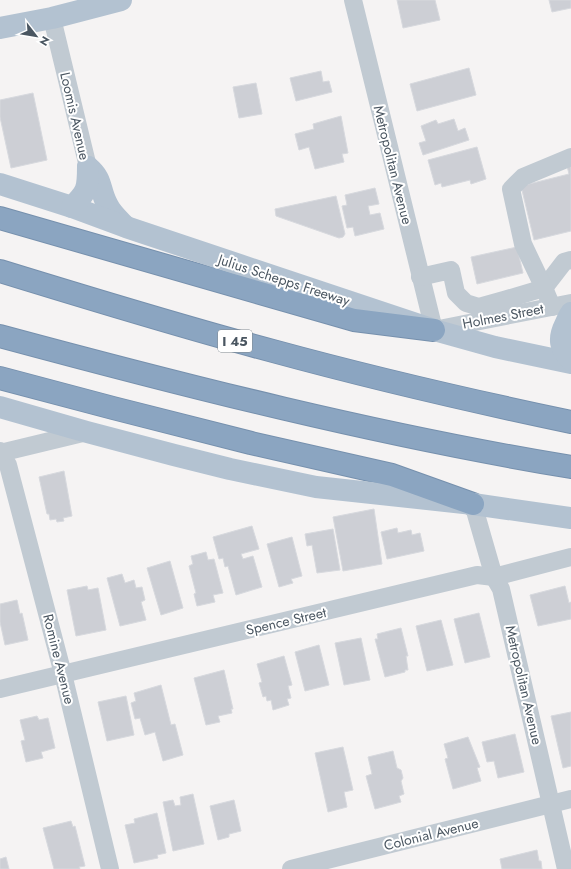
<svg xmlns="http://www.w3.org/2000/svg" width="571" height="869" viewBox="0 0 571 869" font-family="Jost,sans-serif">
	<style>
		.building { fill: #cdcfd5; stroke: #d7d9de }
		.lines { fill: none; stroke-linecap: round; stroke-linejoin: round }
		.highway-casing { stroke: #7690ad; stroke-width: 24 }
		.minor { stroke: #c1cad2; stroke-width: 18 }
		.major { stroke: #b3c2d1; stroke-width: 22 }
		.highway { stroke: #8ba5c1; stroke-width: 22 }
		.labels { text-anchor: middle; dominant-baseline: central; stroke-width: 4; stroke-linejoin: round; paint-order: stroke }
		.shield { fill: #fff; stroke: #808990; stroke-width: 1 }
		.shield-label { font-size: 13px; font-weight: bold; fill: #4a5661 }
		.street-label { font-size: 14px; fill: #4a5661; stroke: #fff }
	</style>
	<rect width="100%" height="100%" fill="#f5f3f3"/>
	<!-- building -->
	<g class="building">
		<polygon points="397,0 435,0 440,20 403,28"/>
		<polygon points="549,0 571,0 571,8 552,12"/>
		<polygon points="469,68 476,95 417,111 410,84"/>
		<polygon points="321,71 323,82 329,81 332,92 296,101 290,78"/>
		<polygon points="256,83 262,114 239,118 233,87"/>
		<polygon points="33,93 47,160 11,168 0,117 0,100"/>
		<polygon points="341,116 348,153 342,154 344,162 315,169 309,147 299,150 295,134 314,129 313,124"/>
		<polygon points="454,119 458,131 465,128 469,140 423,155 419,143 426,141 421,126 436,120 438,124"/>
		<polygon points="477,147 486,179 471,184 470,180 442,187 441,183 435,185 428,160"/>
		<polygon points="571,165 571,231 534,240 521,186 569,174 567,166"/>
		<polygon points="375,188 379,204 368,206 370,215 380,213 384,229 355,236 353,227 347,228 342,206 347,205 345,195"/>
		<polygon points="336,196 345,234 343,237 339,238 276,216 275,209"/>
		<polygon points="517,247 523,273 477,284 471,257"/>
		<polygon points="64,471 72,516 63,518 64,521 57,522 56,519 50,520 49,514 47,514 39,477"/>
		<polygon points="374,509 382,564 343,571 333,517"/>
		<polygon points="252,526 259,549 241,554 243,559 253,556 262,587 236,595 228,566 225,567 223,558 219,559 213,537"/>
		<polygon points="397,528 398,533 411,530 412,535 420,533 424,551 387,559 381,532"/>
		<polygon points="333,529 340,570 317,573 312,545 307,546 305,534"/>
		<polygon points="292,537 302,576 291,579 293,583 279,587 267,544"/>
		<polygon points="206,552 208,560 214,559 223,593 213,595 215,602 197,606 194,594 196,593 189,566 193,564 191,556"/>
		<polygon points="170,561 183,608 161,615 147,568"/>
		<polygon points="122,574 125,583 134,580 136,588 142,587 145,600 141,602 146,620 120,626 107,578"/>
		<polygon points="87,586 88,590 98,588 106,630 76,636 67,590"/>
		<polygon points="565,586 569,603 571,602 571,619 538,626 530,595"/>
		<polygon points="17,600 20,614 22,613 28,640 5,645 0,622 0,604"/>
		<polygon points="479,613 490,657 465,663 454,619"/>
		<polygon points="441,620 453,665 427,671 416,626"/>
		<polygon points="401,628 408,656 406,656 408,670 405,670 405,672 385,677 375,639 378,639 377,634"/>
		<polygon points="361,638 370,680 344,685 335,643"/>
		<polygon points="319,645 329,685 305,691 295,652"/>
		<polygon points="284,656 292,685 288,686 291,698 287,699 289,705 273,710 271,700 267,701 266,696 263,697 259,683 262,682 257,664"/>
		<polygon points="224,670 233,709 231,709 232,713 218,716 220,722 206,725 194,678"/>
		<polygon points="161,685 171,725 175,724 183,755 163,761 155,732 145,735 140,718 135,719 131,703 136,701 134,693"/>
		<polygon points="126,696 134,735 107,741 98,702"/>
		<polygon points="571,712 571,766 563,768 551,716"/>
		<polygon points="37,716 39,720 48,718 55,748 41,752 43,758 26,762 21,741 25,740 20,720"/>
		<polygon points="515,734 524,772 498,778 494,761 487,762 482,742"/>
		<polygon points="468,737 480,767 477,768 481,781 453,789 445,759 448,758 444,744"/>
		<polygon points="343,747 353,790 344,792 347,807 328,812 315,753"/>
		<polygon points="393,751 397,768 401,770 403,778 401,781 404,794 399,796 401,802 375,809 366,776 372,774 368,757"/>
		<polygon points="193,794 204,844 173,851 163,802 173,800 175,806 181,805 180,797"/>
		<polygon points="234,800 241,831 229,834 229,837 218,840 210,806"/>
		<polygon points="157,813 166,853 157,855 158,858 134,863 125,825 135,823 134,819"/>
		<polygon points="71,821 73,827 75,826 85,866 79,867 80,869 54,869 43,828"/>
		<polygon points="537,850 539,861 541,861 542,869 502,869 500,859"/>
		<polygon points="6,857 9,869 0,869 0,859"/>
	</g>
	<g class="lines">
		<!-- highway casing -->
		<g class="highway-casing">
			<g id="highway">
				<polyline points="0,218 354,320 434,330"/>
				<path d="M 0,271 C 91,299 182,327 273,351 C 372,378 471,401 571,422"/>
				<path d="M 0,336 C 189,387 378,435 571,467"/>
				<polyline points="0,378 113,408 251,443 392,475 473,504"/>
			</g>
		</g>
		<!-- minor -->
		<g class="minor">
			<polyline points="353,0 434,330 571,303"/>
			<polyline points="52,18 88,167"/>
			<polyline points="420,277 451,270 456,293 466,303 479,307 504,300 544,288 564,262 571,260"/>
			<polyline points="552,307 544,288 523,244 511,189 523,177 571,157"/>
			<polyline points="0,451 8,465 63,674 110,869"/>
			<polyline points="0,453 87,432"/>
			<polyline points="473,504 494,577 501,589 566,869"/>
			<polyline points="0,689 477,575 494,577 571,557"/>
			<polyline points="291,869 571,799"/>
		</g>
		<!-- major -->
		<g class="major">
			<polyline points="0,28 52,18 121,0"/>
			<path d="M 88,167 C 103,179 99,189 107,204 C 111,213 118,219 125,226"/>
			<polyline points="0,184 72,207 126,227 434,330 495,347 571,363"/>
			<path d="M 72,207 C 87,192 88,189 88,167"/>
			<path d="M 571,313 C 568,317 567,321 565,325 C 558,339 560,348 571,360"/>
			<polyline points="0,407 87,432 174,455 230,469 316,487 473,504 571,518"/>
		</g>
		<!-- highway -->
		<use href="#highway" class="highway"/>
	</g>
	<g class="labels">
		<!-- shield labels -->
		<rect class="shield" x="218" y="330" width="34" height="22" rx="3"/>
		<g class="shield-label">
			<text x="235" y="341">I 45</text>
		</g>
		<!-- street labels -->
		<g class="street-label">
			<text transform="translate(75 116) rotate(77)">Loomis Avenue</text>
			<text transform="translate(393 165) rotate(76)">Metropolitan Avenue</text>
			<text transform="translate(284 280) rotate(18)">Julius Schepps Freeway</text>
			<text transform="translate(503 316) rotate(-11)">Holmes Street</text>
			<text transform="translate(286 621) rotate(-13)">Spence Street</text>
			<text transform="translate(59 659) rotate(76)">Romine Avenue</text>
			<text transform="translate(524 685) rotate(77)">Metropolitan Avenue</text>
			<text transform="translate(431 834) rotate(-14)">Colonial Avenue</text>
		</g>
	</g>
	<!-- north arrow -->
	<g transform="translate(36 36) rotate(121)" stroke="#ffffff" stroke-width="3" paint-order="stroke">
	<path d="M0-3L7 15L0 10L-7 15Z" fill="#4a5661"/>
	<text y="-6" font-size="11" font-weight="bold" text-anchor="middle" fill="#4a5661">N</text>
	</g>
</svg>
